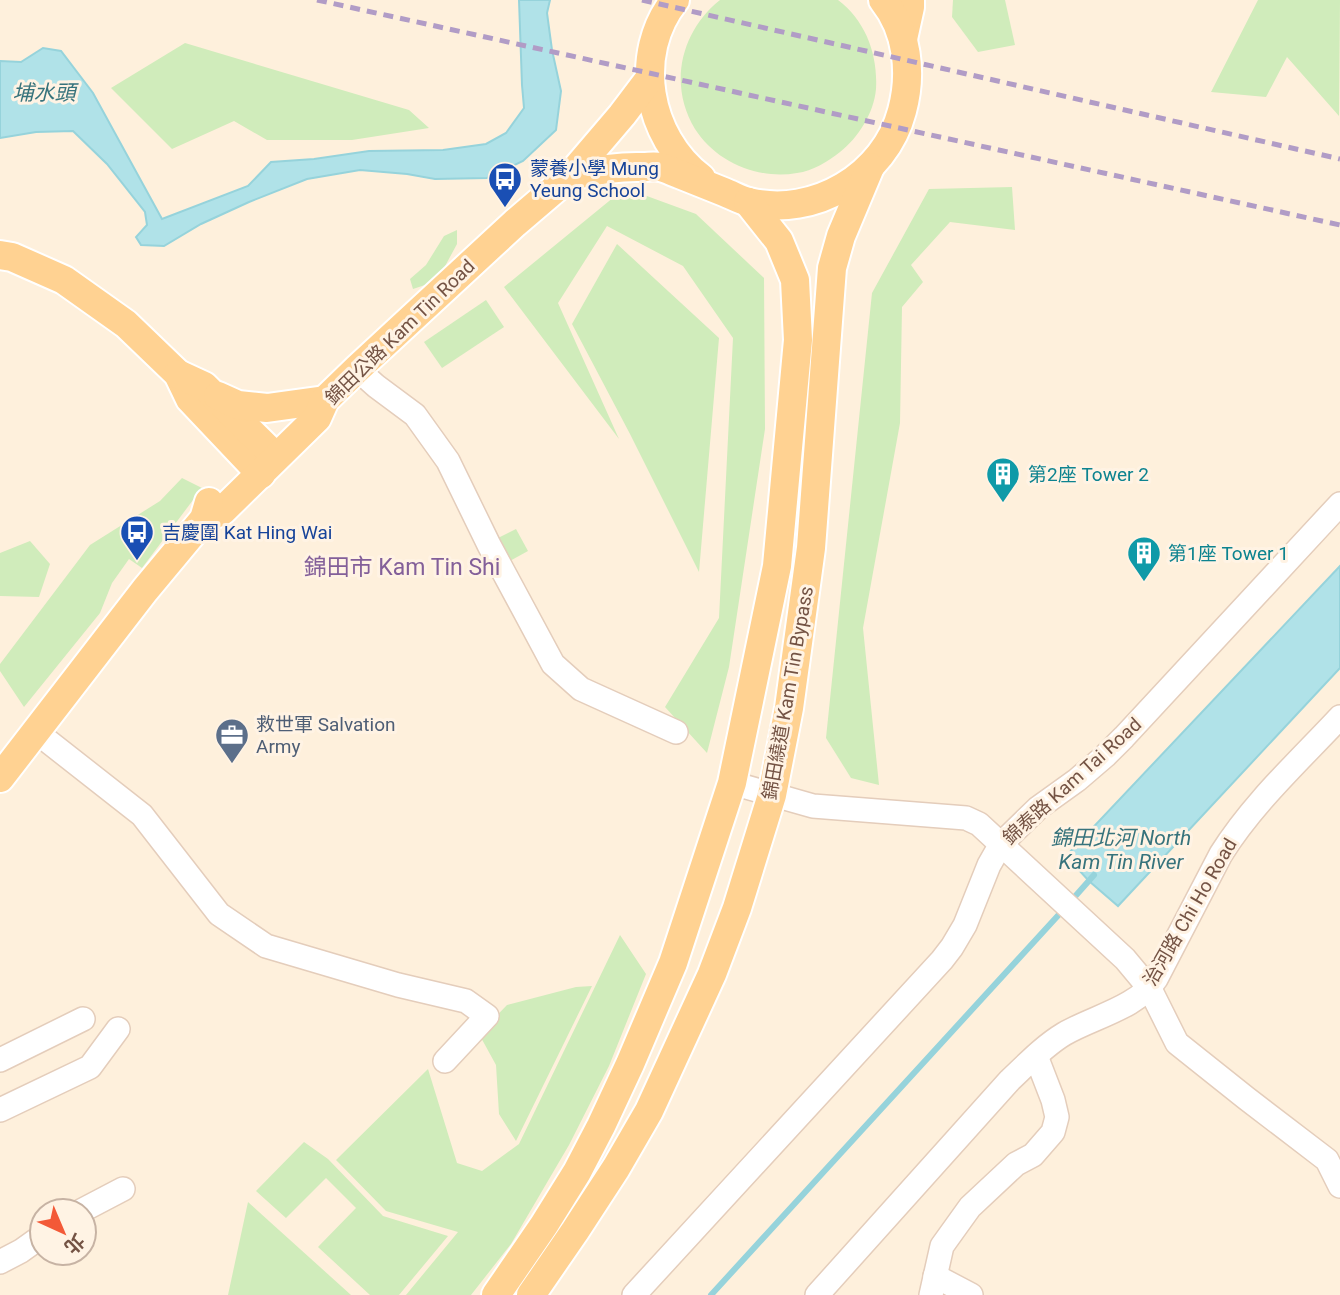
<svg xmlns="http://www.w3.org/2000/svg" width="1340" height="1295" viewBox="0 0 1340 1295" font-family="Roboto,'Noto Sans TC',sans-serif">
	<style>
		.green { fill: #d0ecbb }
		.water { fill: #b0e2e8; stroke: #96d3db; stroke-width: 2 }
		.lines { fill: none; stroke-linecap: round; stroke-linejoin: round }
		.stream { stroke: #96d3db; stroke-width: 6 }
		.minor-casing { stroke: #e4cdbb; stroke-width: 26 }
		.major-casing { stroke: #fff; stroke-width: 32 }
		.minor { stroke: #fff; stroke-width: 23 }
		.major { stroke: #ffd292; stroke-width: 28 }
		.rail { stroke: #b19cc6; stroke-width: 5; stroke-dasharray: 10 7; stroke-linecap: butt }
		.labels { text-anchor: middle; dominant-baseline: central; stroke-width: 6; stroke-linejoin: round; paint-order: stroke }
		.transit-label { font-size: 19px; fill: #164399; stroke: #fff3e4; text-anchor: start }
		.street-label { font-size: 19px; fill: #745344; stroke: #fff3e4 }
		.culture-label { font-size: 19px; fill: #0d838f; stroke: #fff3e4; text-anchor: start }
		.service-label { font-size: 19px; fill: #4e5e75; stroke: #fff3e4; text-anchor: start }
		.water-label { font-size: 21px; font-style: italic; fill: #37737c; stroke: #fff3e4 }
		.quarter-label { font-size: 23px; fill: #835f99; stroke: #fff3e4 }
	</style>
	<rect width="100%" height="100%" fill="#fef0dc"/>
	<!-- green -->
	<g class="green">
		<path d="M 720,0 L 838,0 C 866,21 878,55 876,89 C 874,113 858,138 840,152 C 827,162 813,171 797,173 C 758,180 716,162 695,129 C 668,85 681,31 720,0 Z"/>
		<polygon points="953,0 1005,0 1015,45 978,52 952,17"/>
		<polygon points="1258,0 1340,0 1339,116 1287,57 1266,97 1211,92"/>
		<polygon points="185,43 409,110 429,128 352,140 267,140 234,121 172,149 111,88"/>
		<polygon points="1012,187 1015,230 950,222 911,265 923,282 902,307 900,423 863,628 879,785 851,778 826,738 872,293 929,189"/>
		<polygon points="625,188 696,214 764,278 765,429 729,667 707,753 665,707 719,618 733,338 683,266 607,226 558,303 619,439 504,287"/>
		<polygon points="457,230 457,244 437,281 413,289 410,279 426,265 444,236"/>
		<polygon points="617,244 719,338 699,572 630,434 572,324"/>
		<polygon points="486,300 504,327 442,368 424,342"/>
		<polygon points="182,478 202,488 142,568 129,559 112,583 100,613 24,707 0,671 0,664 90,545 160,501"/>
		<polygon points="516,529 528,551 506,563 494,540"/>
		<polygon points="30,541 50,564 39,597 0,596 0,553"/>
		<polygon points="620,935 646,974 609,1066 569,1145 511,1244 471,1295 406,1295 458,1232 386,1211 336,1160 428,1069 457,1163 482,1171 519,1144"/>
		<polygon points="592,986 516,1141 499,1114 496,1065 479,1034 507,1005 576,987"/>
		<polygon points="304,1142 328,1159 383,1216 448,1236 399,1295 370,1295 318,1247 356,1208 326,1178 286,1218 256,1191"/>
		<polygon points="248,1202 351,1295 228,1295"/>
	</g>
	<!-- water -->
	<g class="water">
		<polygon points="519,0 550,0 547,13 552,50 561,91 556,130 523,161 487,178 435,179 407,174 360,170 307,179 249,202 201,224 164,246 141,245 136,237 147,225 145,212 107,164 73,131 36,132 0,138 0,61 21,62 43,48 61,51 93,93 162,219 248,186 271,162 314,159 369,151 443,150 486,144 506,133 524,108 522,85"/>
		<polygon points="1340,566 1340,668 1118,906 1089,881 1066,856"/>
	</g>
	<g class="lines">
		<!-- stream -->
		<g class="stream">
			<polyline points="1071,901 1094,875"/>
			<polyline points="711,1295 1064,909"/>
		</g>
		<!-- minor casing -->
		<g class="minor-casing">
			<g id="minor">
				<polyline points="357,369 376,386 415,415 448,461 489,545 553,664 581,689 676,732"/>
				<polyline points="35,731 142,815 219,914 266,946 398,985 466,1001 487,1016 445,1061"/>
				<polyline points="732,783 813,806 966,818 979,824 1125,959 1150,989 1177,1043 1246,1098 1327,1160 1340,1186"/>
				<polyline points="0,1060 83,1019"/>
				<polyline points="0,1110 90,1067 118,1029"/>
				<polyline points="81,1211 123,1189"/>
				<polyline points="0,1262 21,1251 42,1236"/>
				<polyline points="935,1276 971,1295"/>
				<polyline points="634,1295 942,960 952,947 965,925 989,865 1001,844 1038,808 1077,780 1105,756 1124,737 1340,504"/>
				<path d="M 817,1295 L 1010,1080 C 1027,1064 1044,1046 1064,1034 C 1093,1017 1137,1008 1156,979 L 1221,854 C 1253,803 1299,761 1340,717"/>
				<polyline points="931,1295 942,1246 970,1207 1016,1164 1033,1155 1053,1132 1057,1117 1053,1100 1036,1056"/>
			</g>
		</g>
		<!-- major casing -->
		<g class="major-casing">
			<g id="major">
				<path d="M 675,0 C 632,54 647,137 701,178"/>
				<polyline points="903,39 910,7 910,0"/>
				<path d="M 570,176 C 595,171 618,166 643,167 C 648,167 655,166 659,167 C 666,168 673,172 679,174 C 694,180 709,186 724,192 C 732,195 740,200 749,202 C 814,218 885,176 902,111 C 912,74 908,31 883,0"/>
				<polyline points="0,255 12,257 64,280 126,324 178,374 190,399 261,474"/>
				<polyline points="178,374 204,386 276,457"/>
				<polyline points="218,396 238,405 267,408 325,400"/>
				<polyline points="204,519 222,511 317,418 325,400 357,369 515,223 570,176 622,115 650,78"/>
				<polyline points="0,778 145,590 204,519 209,502"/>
				<polyline points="496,1295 544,1225 577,1172 601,1126 630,1064 673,963 732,783 777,566 798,340 795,280 779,241 748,202"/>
				<polyline points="531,1295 575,1231 616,1168 649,1111 712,974 737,908 772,795 789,708 811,548 832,268 841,236 870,167"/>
			</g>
		</g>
		<!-- minor -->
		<use href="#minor" class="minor"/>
		<!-- major -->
		<use href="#major" class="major"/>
		<!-- rail -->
		<g class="rail">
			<polyline points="317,0 1340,225"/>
			<polyline points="642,0 1340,159"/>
		</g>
	</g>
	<!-- icons -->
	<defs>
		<g id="bus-pin" transform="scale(1.75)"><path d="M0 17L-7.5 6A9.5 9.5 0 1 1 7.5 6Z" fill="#1a4fb4" stroke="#fff3e4"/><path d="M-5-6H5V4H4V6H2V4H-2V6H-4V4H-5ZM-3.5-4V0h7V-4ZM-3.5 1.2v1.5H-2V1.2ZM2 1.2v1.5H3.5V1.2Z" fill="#fff"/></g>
		<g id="building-pin" transform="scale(1.75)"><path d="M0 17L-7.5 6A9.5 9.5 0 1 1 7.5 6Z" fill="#0f9aa8" stroke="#fff3e4"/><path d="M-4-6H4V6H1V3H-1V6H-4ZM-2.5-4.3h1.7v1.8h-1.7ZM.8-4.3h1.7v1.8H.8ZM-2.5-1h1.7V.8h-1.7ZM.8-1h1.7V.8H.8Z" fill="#fff"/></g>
		<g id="office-pin" transform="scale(1.75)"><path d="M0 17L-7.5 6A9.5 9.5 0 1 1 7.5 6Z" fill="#5c6f8a" stroke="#fff3e4"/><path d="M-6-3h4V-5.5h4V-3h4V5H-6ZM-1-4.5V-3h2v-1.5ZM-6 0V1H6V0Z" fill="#fff"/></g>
	</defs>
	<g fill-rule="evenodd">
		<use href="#bus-pin" x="505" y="179"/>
		<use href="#building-pin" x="1003" y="474"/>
		<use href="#bus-pin" x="137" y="532"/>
		<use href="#building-pin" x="1144" y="553"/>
		<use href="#office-pin" x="232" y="735"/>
	</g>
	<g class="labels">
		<!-- transit labels -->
		<g class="transit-label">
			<text x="530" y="168">蒙養小學 Mung<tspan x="530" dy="22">Yeung School</tspan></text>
			<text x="162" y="532">吉慶圍 Kat Hing Wai</text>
		</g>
		<!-- street labels -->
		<g class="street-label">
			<text transform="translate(400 332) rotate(-44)">錦田公路 Kam Tin Road</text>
			<text transform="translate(788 693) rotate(-80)">錦田繞道 Kam Tin Bypass</text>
			<text transform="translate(1072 781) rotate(-42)">錦泰路 Kam Tai Road</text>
			<text transform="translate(1190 912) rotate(-60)">治河路 Chi Ho Road</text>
		</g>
		<!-- culture labels -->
		<g class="culture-label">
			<text x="1028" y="474">第2座 Tower 2</text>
			<text x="1168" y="553">第1座 Tower 1</text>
		</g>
		<!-- service labels -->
		<g class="service-label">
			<text x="256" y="724">救世軍 Salvation<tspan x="256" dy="22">Army</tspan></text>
		</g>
		<!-- water labels -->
		<g class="water-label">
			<text x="44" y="93">埔水頭</text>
			<text x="1121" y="838">錦田北河 North<tspan x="1121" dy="24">Kam Tin River</tspan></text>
		</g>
		<!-- quarter labels -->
		<g class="quarter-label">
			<text x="402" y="567">錦田市 Kam Tin Shi</text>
		</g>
	</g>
	<!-- north arrow -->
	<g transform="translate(63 1232) rotate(136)"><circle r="33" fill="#fff3e4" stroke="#c7b3a4" stroke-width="2"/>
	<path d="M0-5L12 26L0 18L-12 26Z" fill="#f35937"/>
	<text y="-10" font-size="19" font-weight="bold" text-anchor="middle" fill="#745344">北</text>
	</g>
</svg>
